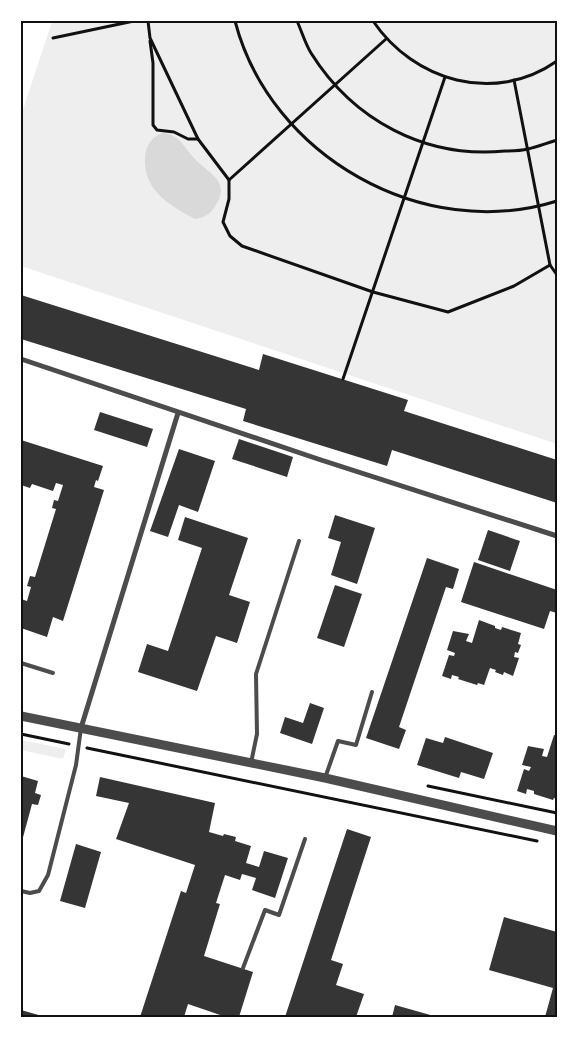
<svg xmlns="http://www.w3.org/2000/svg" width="578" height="1038" viewBox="0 0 578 1038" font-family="'Golos Text',sans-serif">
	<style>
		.green { fill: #eee }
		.water { fill: #d9d9d9 }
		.building { fill: #353535 }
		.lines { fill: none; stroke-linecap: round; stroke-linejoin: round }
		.path { stroke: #111; stroke-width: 3 }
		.service { stroke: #4c4c4c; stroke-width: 4 }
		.minor { stroke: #4c4c4c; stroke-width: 5 }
		.tertiary { stroke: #4c4c4c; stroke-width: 9 }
		.neatline { fill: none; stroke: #111; stroke-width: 2 }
	</style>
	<rect width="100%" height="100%" fill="#fff"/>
	<!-- green -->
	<g class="green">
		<polygon points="52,21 557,21 557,444 21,266 21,116"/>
		<polygon points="21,740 66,749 63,759 21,750"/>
	</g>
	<!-- water -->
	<path class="water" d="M 162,133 C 180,134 184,148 194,158 C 209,174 233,182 214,208 C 209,215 203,218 195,219 C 169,205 143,190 145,157 C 146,145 152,137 162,133 Z"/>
	<!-- building -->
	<g class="building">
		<polygon points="21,295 259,370 263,354 408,400 404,411 557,460 557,503 392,450 387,466 243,421 246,409 21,339"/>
		<polygon points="100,412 153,429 147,447 94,430"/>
		<polygon points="239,439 293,457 287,477 232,459"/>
		<polygon points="21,440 103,466 98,481 96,480 94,487 104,490 63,621 53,617 47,637 21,628 21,599 27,601 31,587 27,586 30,576 35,577 56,509 52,508 54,500 58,501 63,485 56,483 53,491 32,484 30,488 21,485"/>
		<polygon points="179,449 215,461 198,512 179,505 168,537 150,531"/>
		<polygon points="335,515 375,528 357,584 331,575 341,542 328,538"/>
		<polygon points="185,517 248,538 229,595 250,602 237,643 216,636 197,691 138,672 147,644 168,651 202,548 178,540"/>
		<polygon points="488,530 520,541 510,571 478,560"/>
		<polygon points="427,558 459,569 453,589 446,587 399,727 406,730 399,749 366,738"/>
		<polygon points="474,562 557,590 557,613 550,611 544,629 461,602"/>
		<polygon points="335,585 362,594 344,647 317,638"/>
		<polygon points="479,620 495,626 495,628 501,630 502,627 521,633 518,644 521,645 518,653 515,652 514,657 519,658 513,676 504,672 503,675 495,672 496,670 490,668 484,685 478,683 477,685 458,679 459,677 452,675 451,679 442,676 449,655 454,656 455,653 447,650 453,631 469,634 466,641 472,643"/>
		<polygon points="310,703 324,708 312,744 280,733 285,717 303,723"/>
		<polygon points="554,735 557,736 557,799 554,798 553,800 534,794 534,791 527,789 526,794 517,791 524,769 529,771 531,767 522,765 528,746 544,749 542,756 547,757"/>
		<polygon points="445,737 493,753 484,779 461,772 459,778 417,765 426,738 443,743"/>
		<polygon points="21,776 38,781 35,793 41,795 38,805 32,804 22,841"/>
		<polygon points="100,777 215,803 209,832 223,836 224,834 236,837 235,841 251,846 246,863 259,867 264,851 288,858 275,898 252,890 256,878 242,874 240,880 225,875 216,903 220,904 204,956 253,972 239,1017 226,1017 188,1004 184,1017 140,1017 181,891 186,893 195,865 116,839 129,803 96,796"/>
		<polygon points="347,829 371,837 331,960 343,964 336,985 364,994 356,1017 285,1017"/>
		<polygon points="76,844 101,852 85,908 60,901"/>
		<polygon points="504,917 557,932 557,1017 545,1017 553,988 489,970"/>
		<polygon points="395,1005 434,1016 433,1017 392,1017"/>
		<polygon points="21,1010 42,1016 42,1017 21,1017"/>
	</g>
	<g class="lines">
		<!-- path -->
		<g class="path">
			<polyline points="148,21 150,38 198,139 229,180 229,199 223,222 230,236 242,246 373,292 448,312 514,286 550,265 557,275"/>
			<path d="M 235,21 C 270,156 423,243 557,201"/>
			<path d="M 297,21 C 302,32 305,43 311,53 C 353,120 425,159 505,151 C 512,151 520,151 528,149 C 537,147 547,143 557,140"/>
			<path d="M 373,21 C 414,81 494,105 557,61"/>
			<polyline points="53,38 134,21"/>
			<polyline points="150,41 153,63 153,125 157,130 174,132 188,139 198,139"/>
			<polyline points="514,80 550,265"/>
			<polyline points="229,180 386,39"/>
			<polyline points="343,379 445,77"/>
			<polyline points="21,734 69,744"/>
			<polyline points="87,748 537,841"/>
			<polyline points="428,786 557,813"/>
		</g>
		<!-- service -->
		<g class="service">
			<polyline points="21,663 53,673"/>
			<polyline points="251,763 257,734 256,674 299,541"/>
			<polyline points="325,778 338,741 356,745 372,692"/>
			<polyline points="21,891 30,893 39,891 48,875 76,765 81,728"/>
			<polyline points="243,968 265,910 279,915 305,839"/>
		</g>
		<!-- minor -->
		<g class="minor">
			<polyline points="21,359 318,459 557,536"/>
			<polyline points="81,728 178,413"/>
		</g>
		<!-- tertiary -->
		<polyline class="tertiary" points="21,716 325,778 557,831"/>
	</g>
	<!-- border -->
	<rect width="578" height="1038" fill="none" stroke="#ffffff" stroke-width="45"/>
	<rect x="22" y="22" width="534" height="994" class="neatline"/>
</svg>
